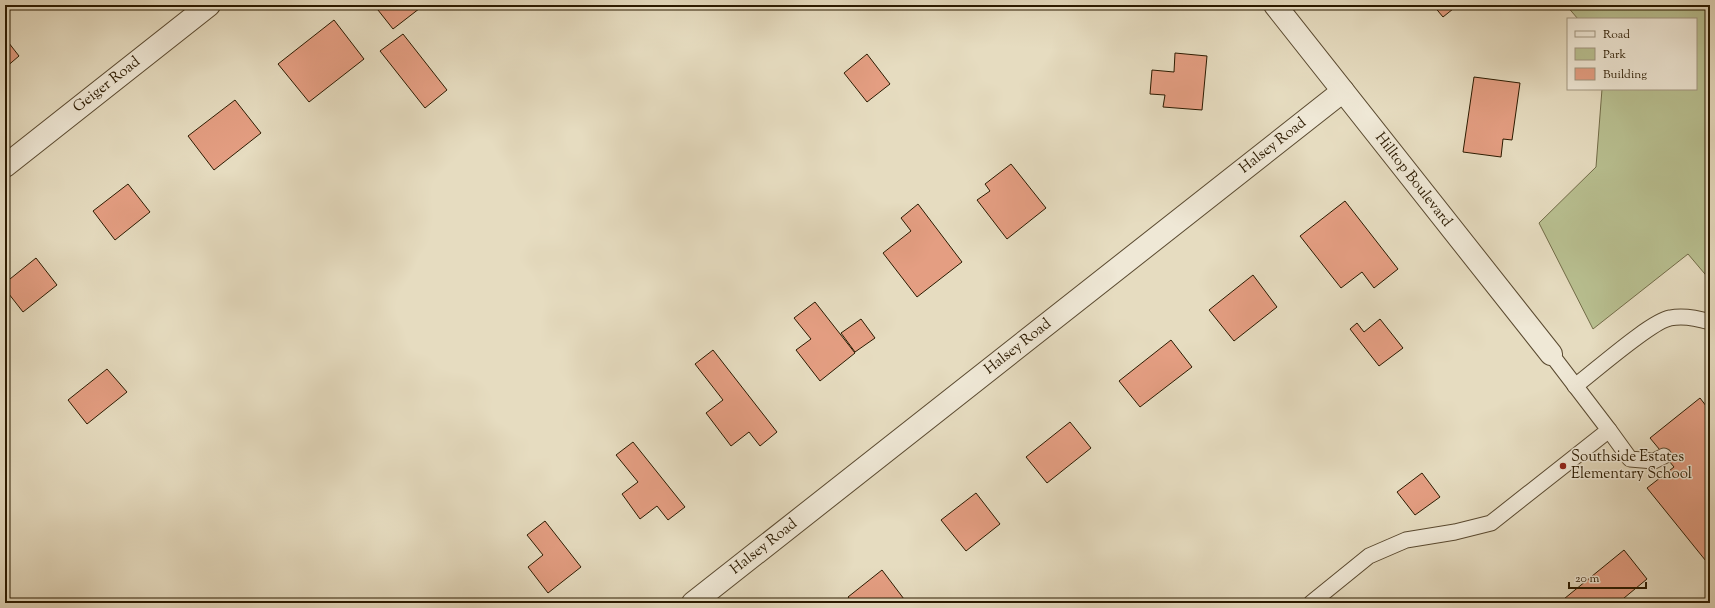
<svg xmlns="http://www.w3.org/2000/svg" width="1715" height="608" viewBox="0 0 1715 608" font-family="'Sorts Mill Goudy',serif">
	<style>
		.green { fill: #b8bf90; stroke: #726c48 }
		.building { fill: #e49e82; stroke: #2b1a00 }
		.lines { fill: none; stroke-linecap: round; stroke-linejoin: round }
		.lane-casing { stroke: #5a4a30; stroke-width: 17 }
		.street-casing { stroke: #5a4a30; stroke-width: 24 }
		.lane { stroke: #efe8d6; stroke-width: 15 }
		.street { stroke: #efe8d6; stroke-width: 22 }
		.poi-dot { fill: #8f2418; stroke: #efe8d6; stroke-width: 1.5 }
		.labels { text-anchor: middle; dominant-baseline: central; stroke-width: 3; stroke-linejoin: round; paint-order: stroke }
		.street-label { font-size: 15px; fill: #2b1a00; stroke: #efe8d6 }
		.poi-label { font-size: 15px; fill: #2b1a00; stroke: #efe8d6; text-anchor: start }
	</style>
	<rect width="100%" height="100%" fill="#e6dcc0"/>
	<filter id="stains"><feTurbulence type="fractalNoise" baseFrequency=".005" numOctaves="4"/><feColorMatrix values="0 0 0 0 .2 0 0 0 0 .09 0 0 0 0 .02 0 0 0 .5 -.17"/></filter>
	<radialGradient id="worn" r=".72"><stop offset=".6" stop-color="#630" stop-opacity="0"/><stop offset="1" stop-color="#630" stop-opacity=".3"/></radialGradient>
	<!-- green -->
	<polygon class="green" points="1566,5 1710,5 1710,280 1688,254 1593,329 1539,223 1596,167 1602,89 1696,89 1696,19 1578,19"/>
	<!-- building -->
	<g class="building">
		<polygon points="374,5 424,5 393,29"/>
		<polygon points="1433,5 1458,5 1443,17"/>
		<polygon points="334,20 364,59 309,102 278,64"/>
		<polygon points="403,34 447,90 425,108 380,51"/>
		<polygon points="5,38 19,56 5,68"/>
		<polygon points="1175,53 1207,56 1202,110 1163,107 1165,95 1150,94 1152,70 1174,72"/>
		<polygon points="867,54 890,84 867,102 844,73"/>
		<polygon points="1474,77 1520,83 1512,140 1503,139 1501,157 1463,152"/>
		<polygon points="235,100 261,133 214,170 188,136"/>
		<polygon points="1011,164 1046,208 1007,239 977,200 990,191 985,184"/>
		<polygon points="128,184 150,212 115,240 93,211"/>
		<polygon points="1345,201 1398,269 1374,288 1362,272 1341,288 1300,236"/>
		<polygon points="918,204 962,262 917,297 883,253 911,231 901,218"/>
		<polygon points="36,258 57,285 23,312 5,289 5,283"/>
		<polygon points="1253,275 1277,307 1234,341 1209,310"/>
		<polygon points="815,302 855,353 820,381 796,350 811,339 794,318"/>
		<polygon points="861,319 875,338 855,352 841,333"/>
		<polygon points="1380,319 1403,348 1379,366 1350,329 1357,323 1364,332"/>
		<polygon points="1171,340 1192,367 1140,407 1119,381"/>
		<polygon points="713,350 777,432 760,446 749,432 731,446 706,413 723,400 695,364"/>
		<polygon points="107,369 127,392 87,424 68,400"/>
		<polygon points="1700,398 1710,411 1710,566 1647,488 1674,467 1650,438"/>
		<polygon points="1070,422 1091,448 1047,483 1026,457"/>
		<polygon points="633,442 685,507 668,520 657,506 640,519 622,494 638,482 616,455"/>
		<polygon points="1422,473 1440,497 1415,515 1397,492"/>
		<polygon points="976,493 1000,524 966,551 941,520"/>
		<polygon points="545,521 581,567 548,593 528,567 543,555 527,535"/>
		<polygon points="1624,550 1647,579 1618,603 1559,603"/>
		<polygon points="882,570 907,603 853,603 848,597"/>
	</g>
	<g class="lines">
		<!-- lane casing -->
		<g class="lane-casing">
			<g id="lane">
				<path d="M 1575,386 C 1594,372 1651,321 1670,318 C 1684,315 1697,318 1710,322"/>
				<polyline points="1609,430 1630,459 1654,461 1664,456"/>
				<polyline points="1311,603 1369,556 1406,540 1455,532 1491,523 1609,430 1551,354"/>
			</g>
		</g>
		<!-- street casing -->
		<g class="street-casing">
			<g id="street">
				<polyline points="1275,5 1551,354"/>
				<polyline points="5,166 209,5"/>
				<polyline points="693,603 1343,91"/>
			</g>
		</g>
		<!-- lane -->
		<use href="#lane" class="lane"/>
		<!-- street -->
		<use href="#street" class="street"/>
	</g>
	<!-- markers -->
	<circle class="poi-dot" cx="1563" cy="466" r="4"/>
	<g class="labels">
		<!-- street labels -->
		<g class="street-label">
			<text transform="translate(107 85) rotate(-38)">Geiger Road</text>
			<text transform="translate(1273 146) rotate(-38)">Halsey Road</text>
			<text transform="translate(1413 180) rotate(52)">Hilltop Boulevard</text>
			<text transform="translate(1018 347) rotate(-38)">Halsey Road</text>
			<text transform="translate(764 547) rotate(-38)">Halsey Road</text>
		</g>
		<!-- poi labels -->
		<g class="poi-label">
			<text x="1571" y="457">Southside Estates<tspan x="1571" dy="17">Elementary School</tspan></text>
		</g>
	</g>
	<!-- margin -->
	<rect width="1715" height="608" fill="none" stroke="#e6dcc0" stroke-width="20"/>
	<rect x="6" y="6" width="1703" height="596" fill="none" stroke="#2b1a00" stroke-width="2"/>
	<rect x="10" y="10" width="1695" height="588" fill="none" stroke="#2b1a00"/>
	<!-- legend -->
	<rect x="1567" y="18" width="130" height="72" fill="#efe8d6" stroke="#a19680"/>
	<rect x="1575" y="31" width="20" height="6" fill="#efe8d6" stroke="#a19680"/>
	<text x="1603" y="38" font-size="12" fill="#2b1a00">Road</text>
	<rect x="1575" y="48" width="20" height="12" fill="#b8bf90" stroke="#a19680"/>
	<text x="1603" y="58" font-size="12" fill="#2b1a00">Park</text>
	<rect x="1575" y="68" width="20" height="12" fill="#e49e82" stroke="#a19680"/>
	<text x="1603" y="78" font-size="12" fill="#2b1a00">Building</text>
	<!-- scale -->
	<path d="M1569 582v6h77v-6" fill="none" stroke="#2b1a00" stroke-width="2"/>
	<text x="1575" y="582" font-size="12" fill="#2b1a00" stroke="#efe8d6" stroke-width="3" paint-order="stroke">20 m</text>
	<rect width="100%" height="100%" filter="url(#stains)"/>
	<rect width="100%" height="100%" fill="url(#worn)"/>
</svg>
